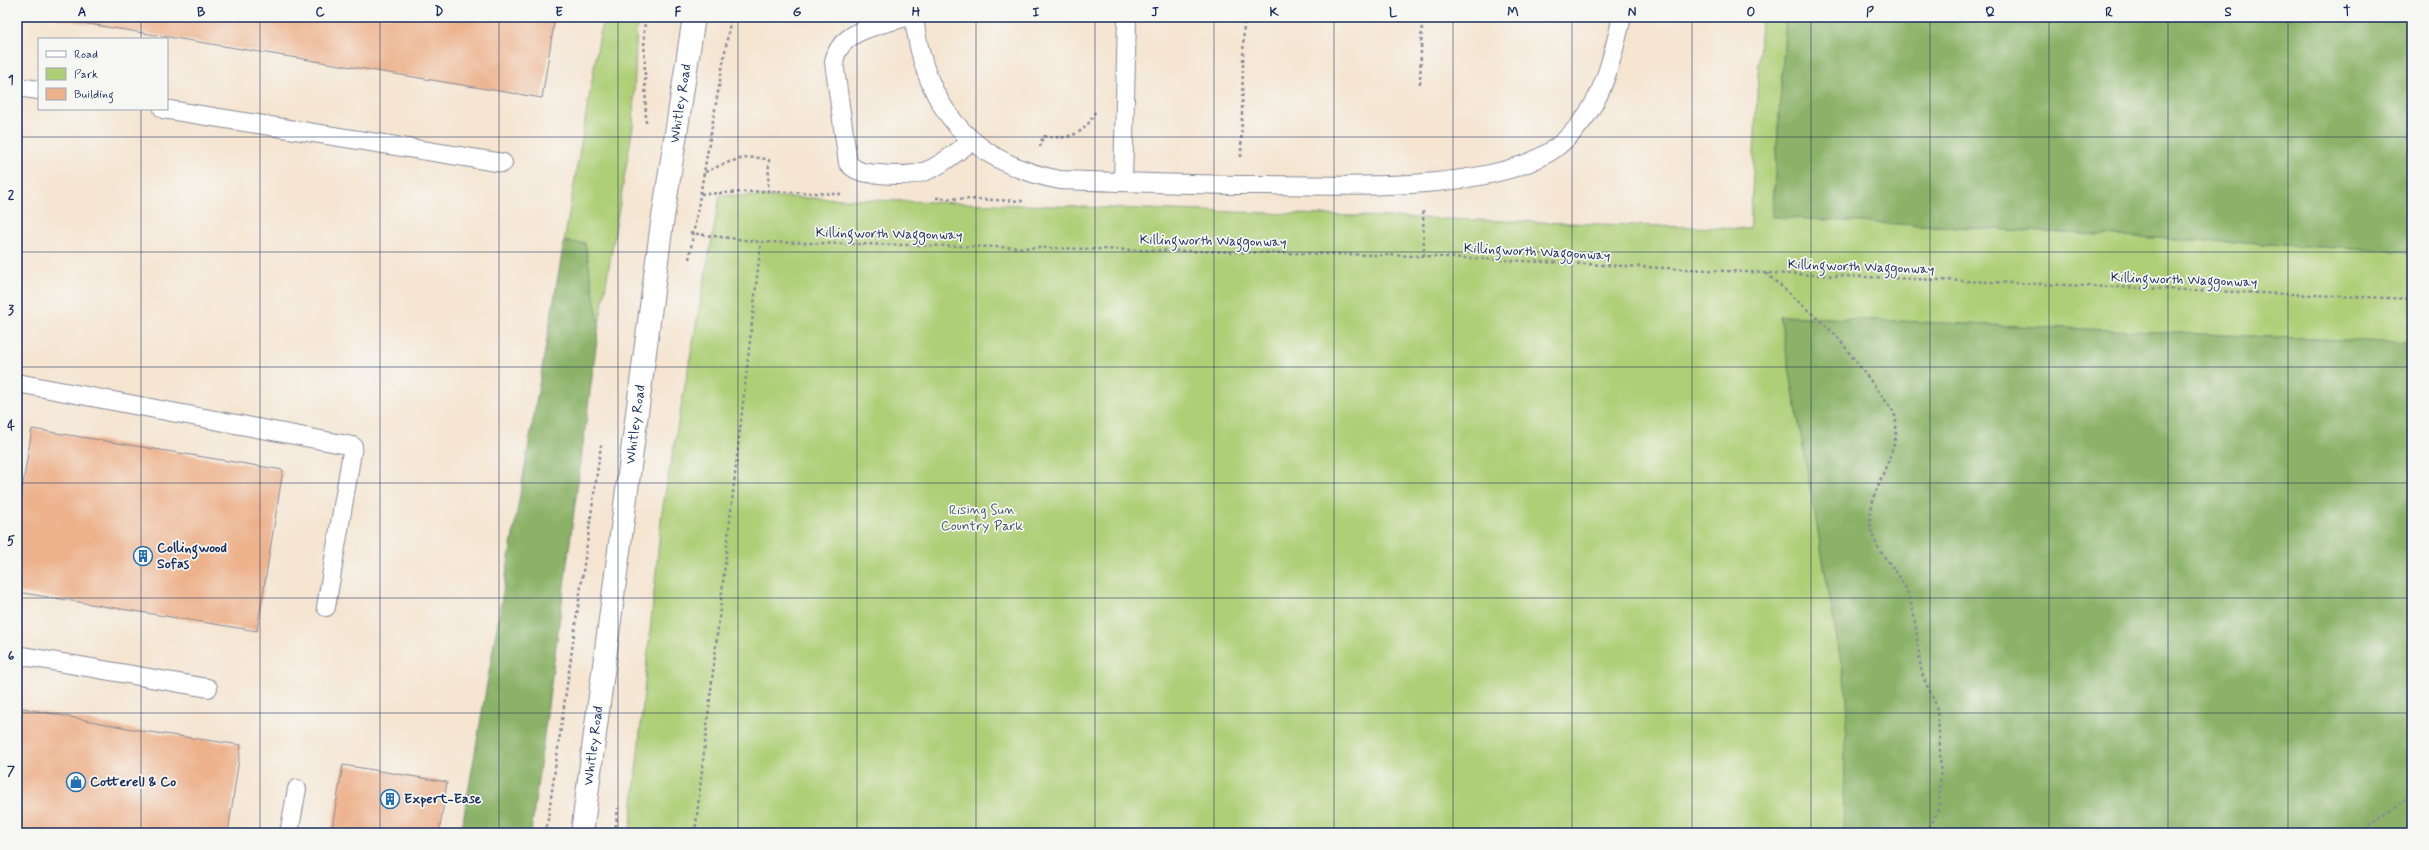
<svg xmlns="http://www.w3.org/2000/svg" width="2429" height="850" viewBox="0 0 2429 850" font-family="Mynerve,sans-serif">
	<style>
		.green { fill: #afcf77; stroke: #657f6a }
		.forest { fill: #8bb268; stroke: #537063 }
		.building { fill: #edb18b }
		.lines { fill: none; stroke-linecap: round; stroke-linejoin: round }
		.service-casing { stroke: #888a98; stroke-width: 20 }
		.primary-casing { stroke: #888a98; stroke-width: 24 }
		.path { stroke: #888a98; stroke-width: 2.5; stroke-dasharray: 3 3; stroke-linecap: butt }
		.service { stroke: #fff; stroke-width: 18 }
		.primary { stroke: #fff; stroke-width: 22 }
		.grid { fill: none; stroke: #1b2f5e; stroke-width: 1; stroke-opacity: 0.55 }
		.labels { text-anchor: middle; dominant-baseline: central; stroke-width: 3.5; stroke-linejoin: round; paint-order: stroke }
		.street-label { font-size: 14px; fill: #1b2f5e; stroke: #f6f6f2 }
		.park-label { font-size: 14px; fill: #405764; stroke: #f6f6f2 }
		.poi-label { font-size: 14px; font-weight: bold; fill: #1b2f5e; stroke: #f6f6f2; text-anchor: start }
		.neatline { fill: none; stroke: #1b2f5e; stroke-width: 1.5 }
		.grid-label { font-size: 13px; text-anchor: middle; font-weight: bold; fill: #1b2f5e }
	</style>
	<rect width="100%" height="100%" fill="#f6f6f2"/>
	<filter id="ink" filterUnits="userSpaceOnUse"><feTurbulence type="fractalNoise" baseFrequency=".025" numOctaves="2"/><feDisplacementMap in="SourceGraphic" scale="8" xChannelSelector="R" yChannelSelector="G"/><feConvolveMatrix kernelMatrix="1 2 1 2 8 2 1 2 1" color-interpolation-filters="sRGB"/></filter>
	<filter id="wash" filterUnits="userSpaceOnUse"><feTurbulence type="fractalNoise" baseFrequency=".012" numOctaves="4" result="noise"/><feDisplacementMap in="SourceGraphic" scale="16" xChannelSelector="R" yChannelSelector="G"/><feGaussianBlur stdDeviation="0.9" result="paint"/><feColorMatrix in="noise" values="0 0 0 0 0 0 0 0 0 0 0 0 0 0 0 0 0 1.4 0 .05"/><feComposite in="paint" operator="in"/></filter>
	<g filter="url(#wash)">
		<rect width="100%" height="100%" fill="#f5e5d1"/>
		<!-- green -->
		<g class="green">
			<polygon points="603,17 637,17 633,126 599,325 585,243 564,242"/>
			<polygon points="1761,17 1786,17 1772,217 2412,252 2412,343 1780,316 1847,696 1843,833 630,833 662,511 720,195 1750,229"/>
		</g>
		<!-- forest -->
		<g class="forest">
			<polygon points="1786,17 2412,17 2412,252 1772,217"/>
			<polygon points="564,242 585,243 599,325 531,833 461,833"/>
			<polygon points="1780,316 2412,343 2412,833 1843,833 1847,696"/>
		</g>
		<g id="blocks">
			<!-- building -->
			<g class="building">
				<polygon points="58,17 555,17 542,98 58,19"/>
				<polygon points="32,429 283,470 257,631 17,592 17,521"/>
				<polygon points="17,707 143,731 241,745 228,833 17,833"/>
				<polygon points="343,765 447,782 439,833 331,833"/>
			</g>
		</g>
	</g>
	<g filter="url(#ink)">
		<use href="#blocks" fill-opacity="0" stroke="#888a98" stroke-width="1"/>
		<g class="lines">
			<!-- service casing -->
			<g class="service-casing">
				<g id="service">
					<path d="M 906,17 C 880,25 839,30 834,62 L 848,163 C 857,173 866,173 879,174 C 927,179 935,168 972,141"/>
					<path d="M 914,17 C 924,106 970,163 1060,180 C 1129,182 1197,185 1266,185 C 1340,186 1500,193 1558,146 C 1602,110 1609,69 1622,17"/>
					<polyline points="17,87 39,90"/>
					<polyline points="163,109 503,163"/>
					<polyline points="1123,182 1127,17"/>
					<polyline points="17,383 353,446 326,607"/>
					<polyline points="17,655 208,688"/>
					<polyline points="289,833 297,789"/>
				</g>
			</g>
			<!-- primary casing -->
			<g class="primary-casing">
				<g id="primary">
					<path id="s1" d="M 582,833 L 661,230 L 694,17"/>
				</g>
			</g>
			<!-- path -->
			<g class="path">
				<polyline points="1420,84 1422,17"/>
				<polyline points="646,123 644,30 646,17"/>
				<path d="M 1040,147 L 1043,136 C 1067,140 1084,136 1095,112"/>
				<polyline points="1241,157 1244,17"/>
				<path d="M 705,172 C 726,163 745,153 769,160 L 768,191 L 841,194"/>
				<polyline points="701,194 768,191"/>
				<polyline points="936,198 1023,201"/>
				<polyline points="1423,211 1424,256"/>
				<polyline points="690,233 761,242 1424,256 1766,273 2412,299"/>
				<polyline points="689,259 731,17"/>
				<path d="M 1766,273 L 1836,335 L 1894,412 C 1906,452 1864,489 1871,529 C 1875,550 1892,564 1902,581 C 1917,607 1916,641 1921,669 C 1924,683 1933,694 1936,706 C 1940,722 1943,798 1937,812 C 1935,819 1929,826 1926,833"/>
				<polyline points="546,833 601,445"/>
				<polyline points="615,833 618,808"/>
				<polyline points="695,833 761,242"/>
				<polyline points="2360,833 2412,795"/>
			</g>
			<!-- service -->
			<use href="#service" class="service"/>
			<!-- primary -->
			<use href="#primary" class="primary"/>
		</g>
	</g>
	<!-- grid -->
	<path class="grid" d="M 141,17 L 141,39M 260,17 L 260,833M 380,17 L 380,833M 499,17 L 499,833M 618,17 L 618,833M 738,17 L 738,833M 857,17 L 857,833M 976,17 L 976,833M 1095,17 L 1095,833M 1214,17 L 1214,833M 1334,17 L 1334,833M 1453,17 L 1453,833M 1572,17 L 1572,833M 1692,17 L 1692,833M 1811,17 L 1811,833M 1930,17 L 1930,833M 2049,17 L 2049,833M 2168,17 L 2168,833M 2288,17 L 2288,833M 141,109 L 141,833M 17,137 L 2412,137M 17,252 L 2412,252M 17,367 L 2412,367M 17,483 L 2412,483M 17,598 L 2412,598M 17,713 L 2412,713"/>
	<!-- icons -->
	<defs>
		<g id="building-ring" transform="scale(1)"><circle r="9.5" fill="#f6f6f2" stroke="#1f6fb2" stroke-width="1.5"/><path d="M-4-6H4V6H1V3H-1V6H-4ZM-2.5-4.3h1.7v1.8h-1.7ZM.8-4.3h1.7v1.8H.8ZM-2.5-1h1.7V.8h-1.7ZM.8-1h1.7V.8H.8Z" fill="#1f6fb2"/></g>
		<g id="shop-ring" transform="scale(1)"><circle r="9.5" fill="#f6f6f2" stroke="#1f6fb2" stroke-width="1.5"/><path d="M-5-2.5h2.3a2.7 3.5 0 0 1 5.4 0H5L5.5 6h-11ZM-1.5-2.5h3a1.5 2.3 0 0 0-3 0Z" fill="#1f6fb2"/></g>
	</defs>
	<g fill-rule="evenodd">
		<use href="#building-ring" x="143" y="556"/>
		<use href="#shop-ring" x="76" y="782"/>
		<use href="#building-ring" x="390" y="799"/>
	</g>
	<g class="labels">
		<!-- street labels -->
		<g class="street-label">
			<text stroke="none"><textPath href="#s1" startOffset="736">Whitley Road</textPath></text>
			<text transform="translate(889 234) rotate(1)">Killingworth Waggonway</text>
			<text transform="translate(1213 241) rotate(1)">Killingworth Waggonway</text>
			<text transform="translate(1537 252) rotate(3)">Killingworth Waggonway</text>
			<text transform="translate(1861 267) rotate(2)">Killingworth Waggonway</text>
			<text transform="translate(2184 280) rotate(2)">Killingworth Waggonway</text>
			<text stroke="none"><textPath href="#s1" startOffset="412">Whitley Road</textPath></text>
			<text stroke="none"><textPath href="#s1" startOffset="88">Whitley Road</textPath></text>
		</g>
		<!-- park labels -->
		<g class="park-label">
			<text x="982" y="510">Rising Sun<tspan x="982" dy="16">Country Park</tspan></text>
		</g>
		<!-- poi labels -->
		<g class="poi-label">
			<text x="157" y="548">Collingwood<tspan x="157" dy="16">Sofas</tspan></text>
			<text x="90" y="782">Cotterell &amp; Co</text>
			<text x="404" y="799">Expert-Ease</text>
		</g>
	</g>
	<!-- margin -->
	<rect width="2429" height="850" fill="none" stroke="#f6f6f2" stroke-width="44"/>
	<!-- legend -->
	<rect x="38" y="38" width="130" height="72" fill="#f6f6f2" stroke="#9ea6b7"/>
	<rect x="46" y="51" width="20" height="6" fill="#ffffff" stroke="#9ea6b7"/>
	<text x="74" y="58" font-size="12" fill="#1b2f5e">Road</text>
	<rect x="46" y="68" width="20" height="12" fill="#afcf77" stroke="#9ea6b7"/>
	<text x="74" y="78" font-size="12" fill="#1b2f5e">Park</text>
	<rect x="46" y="88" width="20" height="12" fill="#edb18b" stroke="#9ea6b7"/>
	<text x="74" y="98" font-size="12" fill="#1b2f5e">Building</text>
	<rect x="22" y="22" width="2385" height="806" class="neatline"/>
	<g class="grid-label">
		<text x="82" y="16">A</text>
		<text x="201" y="16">B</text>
		<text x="320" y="16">C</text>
		<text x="439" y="16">D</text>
		<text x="559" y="16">E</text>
		<text x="678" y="16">F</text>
		<text x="797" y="16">G</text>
		<text x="916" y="16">H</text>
		<text x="1036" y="16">I</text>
		<text x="1155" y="16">J</text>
		<text x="1274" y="16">K</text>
		<text x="1393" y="16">L</text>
		<text x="1513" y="16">M</text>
		<text x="1632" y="16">N</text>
		<text x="1751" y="16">O</text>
		<text x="1870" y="16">P</text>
		<text x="1990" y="16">Q</text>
		<text x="2109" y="16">R</text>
		<text x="2228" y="16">S</text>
		<text x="2347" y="16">T</text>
		<text x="11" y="84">1</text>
		<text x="11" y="199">2</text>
		<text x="11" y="314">3</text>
		<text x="11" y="430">4</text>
		<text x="11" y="545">5</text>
		<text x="11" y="660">6</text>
		<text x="11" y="775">7</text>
	</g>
</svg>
